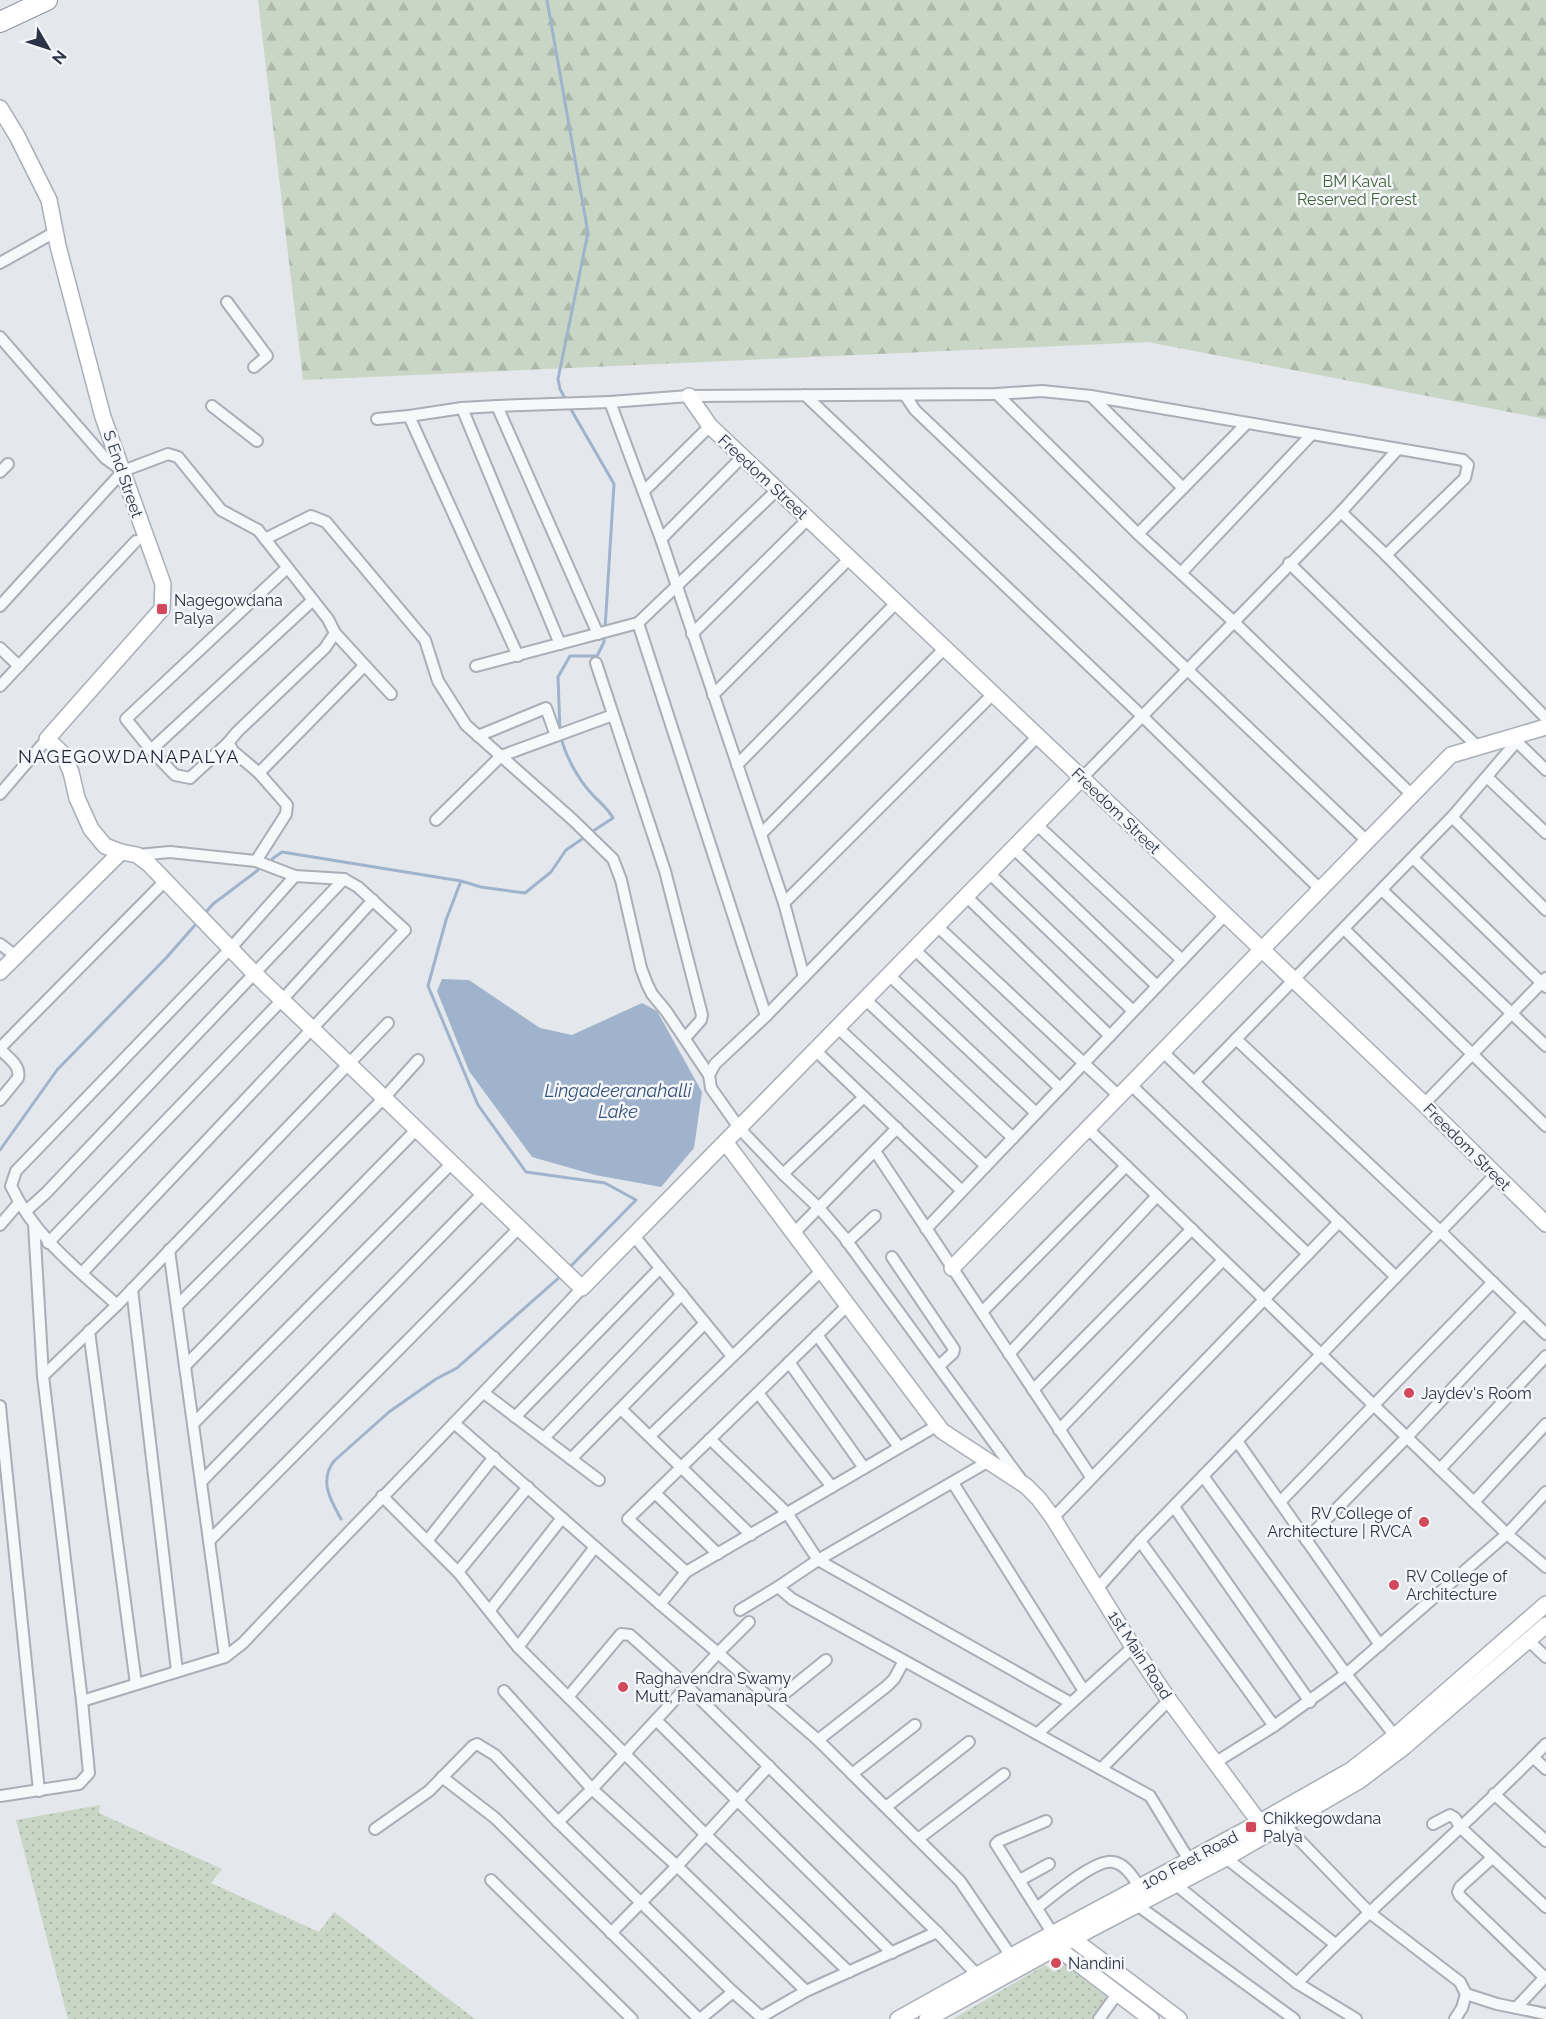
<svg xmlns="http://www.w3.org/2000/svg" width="1546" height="2019" viewBox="0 0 1546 2019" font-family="Raleway,sans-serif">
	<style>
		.grass { fill: url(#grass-dots) }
		.forest { fill: url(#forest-firs) }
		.water { fill: #9fb4cc }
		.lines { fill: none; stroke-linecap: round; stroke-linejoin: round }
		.stream { stroke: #9fb4cc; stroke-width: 3 }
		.street-casing { stroke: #a9aeb7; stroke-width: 14 }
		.secondary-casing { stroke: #a9aeb7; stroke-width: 18 }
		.highway-casing { stroke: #8b94a3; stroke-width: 22 }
		.street { stroke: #f7f8fa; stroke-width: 10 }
		.secondary { stroke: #fff; stroke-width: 15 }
		.highway { stroke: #fff; stroke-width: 20 }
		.poi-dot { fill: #d1495b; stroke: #f4f6f9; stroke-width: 2 }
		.labels { text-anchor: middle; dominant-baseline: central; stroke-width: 5; stroke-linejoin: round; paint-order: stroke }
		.park-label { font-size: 16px; fill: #3f6138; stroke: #f4f6f9 }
		.street-label { font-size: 16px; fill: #2b3445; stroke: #f4f6f9 }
		.poi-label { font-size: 16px; fill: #2b3445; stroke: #f4f6f9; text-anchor: start }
		.neighbourhood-label { font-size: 18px; letter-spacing: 1.5px; fill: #1d2536; stroke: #f4f6f9 }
		.water-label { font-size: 18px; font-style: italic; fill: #34527a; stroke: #f4f6f9 }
	</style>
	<defs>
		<pattern id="grass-dots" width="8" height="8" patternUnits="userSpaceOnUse" patternTransform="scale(1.5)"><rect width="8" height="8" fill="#c9d6c5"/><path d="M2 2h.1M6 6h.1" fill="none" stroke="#adb8ab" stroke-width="1.8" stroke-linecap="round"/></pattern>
		<pattern id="forest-firs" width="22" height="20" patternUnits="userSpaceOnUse" patternTransform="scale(1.5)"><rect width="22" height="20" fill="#c9d6c5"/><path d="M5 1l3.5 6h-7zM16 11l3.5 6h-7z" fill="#adb8ab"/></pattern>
	</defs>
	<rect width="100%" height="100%" fill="#e4e7ec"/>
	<!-- grass -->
	<g class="grass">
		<polygon points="100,1805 99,1813 222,1869 211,1883 319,1932 334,1912 475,2019 68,2019 16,1820"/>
		<polygon points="1045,1965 1054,1972 1065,1965 1109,1999 1094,2019 953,2019"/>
	</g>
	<!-- forest -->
	<polygon class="forest" points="258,0 1546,0 1546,419 1148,342 303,380"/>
	<!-- water -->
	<polygon class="water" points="442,979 469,980 540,1028 572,1035 642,1003 657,1011 702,1092 694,1148 661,1187 595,1175 532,1157 469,1071 437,991"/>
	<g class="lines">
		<!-- stream -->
		<g class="stream">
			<polyline points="547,0 588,233 558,379 560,389 566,400"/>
			<polyline points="569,406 614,484 605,629"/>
			<polyline points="560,731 558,677 570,656 597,656 604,642 604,636"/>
			<path d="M 561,737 C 565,755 578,779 591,793 C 599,802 607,807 613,818 L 590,833"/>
			<polyline points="272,859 282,852 461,881"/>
			<polyline points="206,912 213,904 258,870"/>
			<polyline points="0,1150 57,1070 167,957 196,924"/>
			<polyline points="569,1268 636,1200 605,1183 526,1172 478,1105 428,986 446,920 461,881 481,887 525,893 551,872 566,850 585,837"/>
			<path d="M 341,1519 C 330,1499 319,1481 334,1461 L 389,1412 L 436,1379 L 457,1368 L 562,1275"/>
		</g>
		<!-- street casing -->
		<g class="street-casing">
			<g id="street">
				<polyline points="0,263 55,232"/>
				<polyline points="227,302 267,356 254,367"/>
				<polyline points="0,337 105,458 123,471"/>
				<polyline points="997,394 1138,534 1233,621 1412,795"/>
				<polyline points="805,395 1142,716 1320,889"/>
				<polyline points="905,395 915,410 1367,841"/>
				<polyline points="1091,396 1183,488"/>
				<polyline points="212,406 257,441"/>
				<polyline points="497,406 462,408 560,644"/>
				<polyline points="462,408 409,416 518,656"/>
				<polyline points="377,419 409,416"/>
				<polyline points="742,457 661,539 784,903"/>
				<polyline points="0,472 8,464"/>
				<polyline points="644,491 710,426"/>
				<polyline points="1341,512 1398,449"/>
				<polyline points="1138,534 1246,424"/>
				<polyline points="265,539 311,516 326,522 425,640 438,681 466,725 573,820 613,859 621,880 641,968 647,984 652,994 666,1011 709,1075"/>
				<polyline points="661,539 610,402 689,396 997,394 1042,391 1091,396 1463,460 1468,465 1465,478 1386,555 1546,718"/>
				<polyline points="1289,563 1478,747"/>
				<polyline points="1181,573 1312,434"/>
				<polyline points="0,606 123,471 168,454 178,457 221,510 258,530 328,619 335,633 325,648 237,732 228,743 233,751 259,773 287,805 286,814 256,861"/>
				<polyline points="335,633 391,694"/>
				<polyline points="598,634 497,406 610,402"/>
				<polyline points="692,634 808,519"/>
				<polyline points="0,648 19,666"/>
				<polyline points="596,663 665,871 702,1015 701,1020 685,1038"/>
				<polyline points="476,666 638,623"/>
				<polyline points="0,686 136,541"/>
				<polyline points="713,695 849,559"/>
				<polyline points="1524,733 1452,817 1546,910"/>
				<polyline points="478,736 546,708 556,736"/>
				<polyline points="1517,742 1546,770"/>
				<polyline points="228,743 190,778 175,775 151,750 313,600"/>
				<polyline points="151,750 126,719 287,568"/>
				<polyline points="737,765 896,603"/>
				<polyline points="259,773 364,666"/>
				<polyline points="1487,777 1546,833"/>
				<polyline points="1082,778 1341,512 1386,555"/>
				<polyline points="0,794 47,739"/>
				<polyline points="1452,817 1236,1039 1440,1231 1546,1334"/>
				<polyline points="436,820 501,756 613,715"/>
				<polyline points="1036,824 1182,960"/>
				<polyline points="761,834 945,648"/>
				<polyline points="1013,848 1157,986"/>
				<polyline points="137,855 170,852 256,861 295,876"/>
				<polyline points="1413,858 1546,987"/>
				<polyline points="989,873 1133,1011"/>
				<polyline points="1382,890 1546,1046"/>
				<polyline points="966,896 1110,1036"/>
				<polyline points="937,926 1120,1097"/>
				<polyline points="1345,930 1546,1126"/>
				<polyline points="0,944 16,956"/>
				<polyline points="914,949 1060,1088"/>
				<polyline points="889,975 1036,1113"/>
				<polyline points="804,977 784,903 993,694"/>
				<polyline points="866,1000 1013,1138"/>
				<polyline points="766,1016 638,623 777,490"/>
				<polyline points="838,1028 986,1166"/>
				<polyline points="0,1048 165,881"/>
				<path d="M 0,1049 C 8,1058 21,1065 18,1078 L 0,1100"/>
				<polyline points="816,1051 962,1191"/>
				<polyline points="1194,1082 1236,1039"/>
				<polyline points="1131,1085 1308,1254"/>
				<polyline points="1424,1104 1546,978"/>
				<polyline points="1088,1129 1507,1534 1546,1567"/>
				<polyline points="875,1151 1091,1477"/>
				<polyline points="783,1174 864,1097"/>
				<polyline points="26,1211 46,1193 344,879"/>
				<polyline points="1339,1222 1396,1277"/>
				<polyline points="34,1224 43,1376 82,1701"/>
				<polyline points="0,1225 19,1203"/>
				<polyline points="926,1229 1225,915"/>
				<polyline points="794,1233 897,1128"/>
				<polyline points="634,1236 732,1356"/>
				<polyline points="847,1242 875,1216"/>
				<polyline points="48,1243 282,1000 373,900"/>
				<polyline points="169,1250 225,1657"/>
				<polyline points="892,1257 954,1349 953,1353 939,1366"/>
				<path d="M 82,1273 L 405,930 L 358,887 L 344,879 L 295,876 L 230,949 L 16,1171 L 11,1186 C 35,1237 76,1268 117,1305"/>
				<polyline points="132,1289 177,1671"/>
				<polyline points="177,1306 384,1098 418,1060"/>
				<polyline points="982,1312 1126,1166"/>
				<polyline points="89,1331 136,1684"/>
				<polyline points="817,1335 899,1447"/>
				<polyline points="1009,1354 1157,1196"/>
				<polyline points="789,1362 864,1468"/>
				<polyline points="185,1366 417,1129"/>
				<polyline points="43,1376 117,1305 388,1023"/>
				<polyline points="1033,1390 1192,1229"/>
				<polyline points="484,1393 599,1480"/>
				<polyline points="758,1393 832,1487"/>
				<polyline points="0,1406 2,1427"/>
				<polyline points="621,1409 751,1535"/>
				<polyline points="515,1417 660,1268"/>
				<polyline points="454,1423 660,1604 718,1653 592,1789 558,1822"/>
				<polyline points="193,1424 452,1163"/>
				<polyline points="0,1427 2,1427 39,1791"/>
				<polyline points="1059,1430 1223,1260"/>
				<polyline points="650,1436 822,1270"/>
				<polyline points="544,1438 682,1294"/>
				<polyline points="710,1439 787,1513 818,1560 1071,1703"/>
				<polyline points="1237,1441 1380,1645"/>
				<polyline points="571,1459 705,1323"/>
				<polyline points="989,1461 818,1560 778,1587 792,1599 1150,1796 1189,1860"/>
				<polyline points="1440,1469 1546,1356"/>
				<polyline points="1203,1476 1346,1674 1395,1736"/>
				<polyline points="1022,1481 844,1237 819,1208 783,1174 740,1129 711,1088 709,1075 715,1064 766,1016 1038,736"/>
				<polyline points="201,1482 483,1193"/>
				<polyline points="953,1483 1084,1691"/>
				<polyline points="655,1493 718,1554"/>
				<polyline points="382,1496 458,1572 518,1647 705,1834 849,1972"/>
				<polyline points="1280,1502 1493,1282"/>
				<polyline points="1474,1502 1546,1424"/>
				<polyline points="1174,1507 1310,1702"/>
				<polyline points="1053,1518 1339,1222 1163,1052"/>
				<polyline points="1306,1540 1407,1437 1524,1312"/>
				<polyline points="209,1541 519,1228"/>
				<polyline points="427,1541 494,1457"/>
				<polyline points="1140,1541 1274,1726"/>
				<polyline points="458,1572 528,1487"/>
				<polyline points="686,1572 628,1519 848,1305"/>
				<polyline points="1097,1589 1140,1541 1495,1175"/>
				<polyline points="660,1604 686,1572 938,1425"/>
				<polyline points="490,1610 562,1518"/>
				<polyline points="740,1610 778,1587"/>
				<polyline points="749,1622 718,1653 818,1740"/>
				<polyline points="1529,1641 1546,1657"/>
				<polyline points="518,1647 595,1547"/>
				<polyline points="904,1661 894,1679 887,1686 818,1740 960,1881 1011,1956"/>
				<polyline points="504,1691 592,1789 677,1866 806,1991"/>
				<polyline points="568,1697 621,1634 630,1635 688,1687 937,1932 980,1978"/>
				<polyline points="774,1702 826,1660"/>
				<polyline points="656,1720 892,1953"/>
				<polyline points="1037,1734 1133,1647"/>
				<polyline points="1533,1757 1546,1769"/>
				<polyline points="1216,1762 1274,1726 1346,1674 1507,1534 1546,1492"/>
				<polyline points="1101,1769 1169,1700"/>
				<polyline points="852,1774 915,1725"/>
				<polyline points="442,1777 495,1818 699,2019"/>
				<polyline points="1494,1794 1546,1841"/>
				<path d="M 0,1796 L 79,1784 L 89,1773 L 82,1701 L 225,1657 L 243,1643 C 355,1524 471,1408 582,1288"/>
				<polyline points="886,1807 969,1742"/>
				<polyline points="1046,1821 999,1841 996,1844 1053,1934"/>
				<polyline points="1281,1821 1370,1913 1460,1982 1466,1994 1462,2008 1455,2019"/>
				<polyline points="1433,1824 1450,1815 1455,1818 1460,1827 1546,1907"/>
				<polyline points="375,1829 429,1791 473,1746 477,1744 495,1755 558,1822 733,1992"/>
				<polyline points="918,1839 1004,1774"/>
				<polyline points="1226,1858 1335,1944"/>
				<polyline points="1492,1858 1460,1887 1458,1892 1460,1896 1545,1978"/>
				<polyline points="491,1880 632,2019"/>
				<polyline points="1020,1880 1049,1864"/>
				<polyline points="1175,1884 1297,1983 1356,2019"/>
				<polyline points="1137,1905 1294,2019"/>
				<path d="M 1038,1907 C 1052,1896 1096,1858 1113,1862 C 1126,1864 1133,1878 1140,1887"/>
				<polyline points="611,1933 677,1866 769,1766"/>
				<path d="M 1297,1983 C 1378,1901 1466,1826 1546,1744"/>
				<polyline points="1466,1994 1497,2004 1546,2014"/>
				<polyline points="1516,2008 1546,1976"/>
				<polyline points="700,2019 733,1992 761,2017 806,1991 937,1932"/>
				<polyline points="1099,2019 1117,1994"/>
			</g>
		</g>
		<!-- secondary casing -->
		<g class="secondary-casing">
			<g id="secondary">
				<polyline points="0,108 17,136 49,200 58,246 103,417 163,584 162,609 47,739 63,754 71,772 77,798 91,829 105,846 121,852 137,855 149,864 254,973 582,1288 1082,778"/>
				<polyline points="689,396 710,426 1082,778 1424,1104 1546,1224"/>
				<polyline points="0,972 121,852"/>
				<polyline points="726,1143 942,1431 1026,1486 1039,1499 1053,1518 1133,1647 1169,1700 1268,1834"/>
				<polyline points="952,1268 1451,755 1546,727"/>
				<polyline points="1065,1933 1179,2019"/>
				<polyline points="1051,1943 1151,2019"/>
				<polyline points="898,2019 1011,1956 1251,1827 1351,1770 1395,1736 1546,1604"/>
				<polyline points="927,2019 1072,1939 1226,1858 1359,1781 1404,1747 1546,1625"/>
			</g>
		</g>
		<!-- highway casing -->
		<g class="highway-casing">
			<polyline id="highway" points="0,22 47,0"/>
		</g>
		<!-- street -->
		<use href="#street" class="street"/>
		<!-- secondary -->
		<use href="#secondary" class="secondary"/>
		<!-- highway -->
		<use href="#highway" class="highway"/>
	</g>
	<!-- markers -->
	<g class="poi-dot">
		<rect x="156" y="603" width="12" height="12" rx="3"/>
		<circle cx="1409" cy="1393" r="6"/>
		<circle cx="1424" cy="1522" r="6"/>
		<circle cx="1394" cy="1585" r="6"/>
		<circle cx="623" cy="1687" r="6"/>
		<rect x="1245" y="1821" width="12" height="12" rx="3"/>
		<circle cx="1056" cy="1963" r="6"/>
	</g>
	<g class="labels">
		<!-- park labels -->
		<g class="park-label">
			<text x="1357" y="181">BM Kaval<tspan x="1357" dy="18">Reserved Forest</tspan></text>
		</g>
		<!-- street labels -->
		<g class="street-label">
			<text transform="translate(123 474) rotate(71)">S End Street</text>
			<text transform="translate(763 477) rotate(43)">Freedom Street</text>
			<text transform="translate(1116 811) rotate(44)">Freedom Street</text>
			<text transform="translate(1467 1147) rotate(45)">Freedom Street</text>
			<text transform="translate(1140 1655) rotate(57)">1st Main Road</text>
			<text transform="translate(1190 1860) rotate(-28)">100 Feet Road</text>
		</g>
		<!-- poi labels -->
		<g class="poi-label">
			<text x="174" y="600">Nagegowdana<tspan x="174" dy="18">Palya</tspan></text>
			<text x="1421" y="1393">Jaydev's Room</text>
			<text x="1412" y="1513" text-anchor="end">RV College of<tspan x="1412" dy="18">Architecture | RVCA</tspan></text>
			<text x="1406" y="1576">RV College of<tspan x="1406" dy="18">Architecture</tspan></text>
			<text x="635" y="1678">Raghavendra Swamy<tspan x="635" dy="18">Mutt, Pavamanapura</tspan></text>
			<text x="1263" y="1818">Chikkegowdana<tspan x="1263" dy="18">Palya</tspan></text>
			<text x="1068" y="1963">Nandini</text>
		</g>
		<!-- neighbourhood labels -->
		<g class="neighbourhood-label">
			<text x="129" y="756">NAGEGOWDANAPALYA</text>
		</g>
		<!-- water labels -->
		<g class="water-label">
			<text x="618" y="1090">Lingadeeranahalli<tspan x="618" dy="21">Lake</tspan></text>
		</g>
	</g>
	<!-- north arrow -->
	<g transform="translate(48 48) rotate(129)" stroke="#f4f6f9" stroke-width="4.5" paint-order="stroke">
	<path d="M0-4.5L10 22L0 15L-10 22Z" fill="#2b3445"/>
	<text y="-9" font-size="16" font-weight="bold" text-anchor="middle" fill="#2b3445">N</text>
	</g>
</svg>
